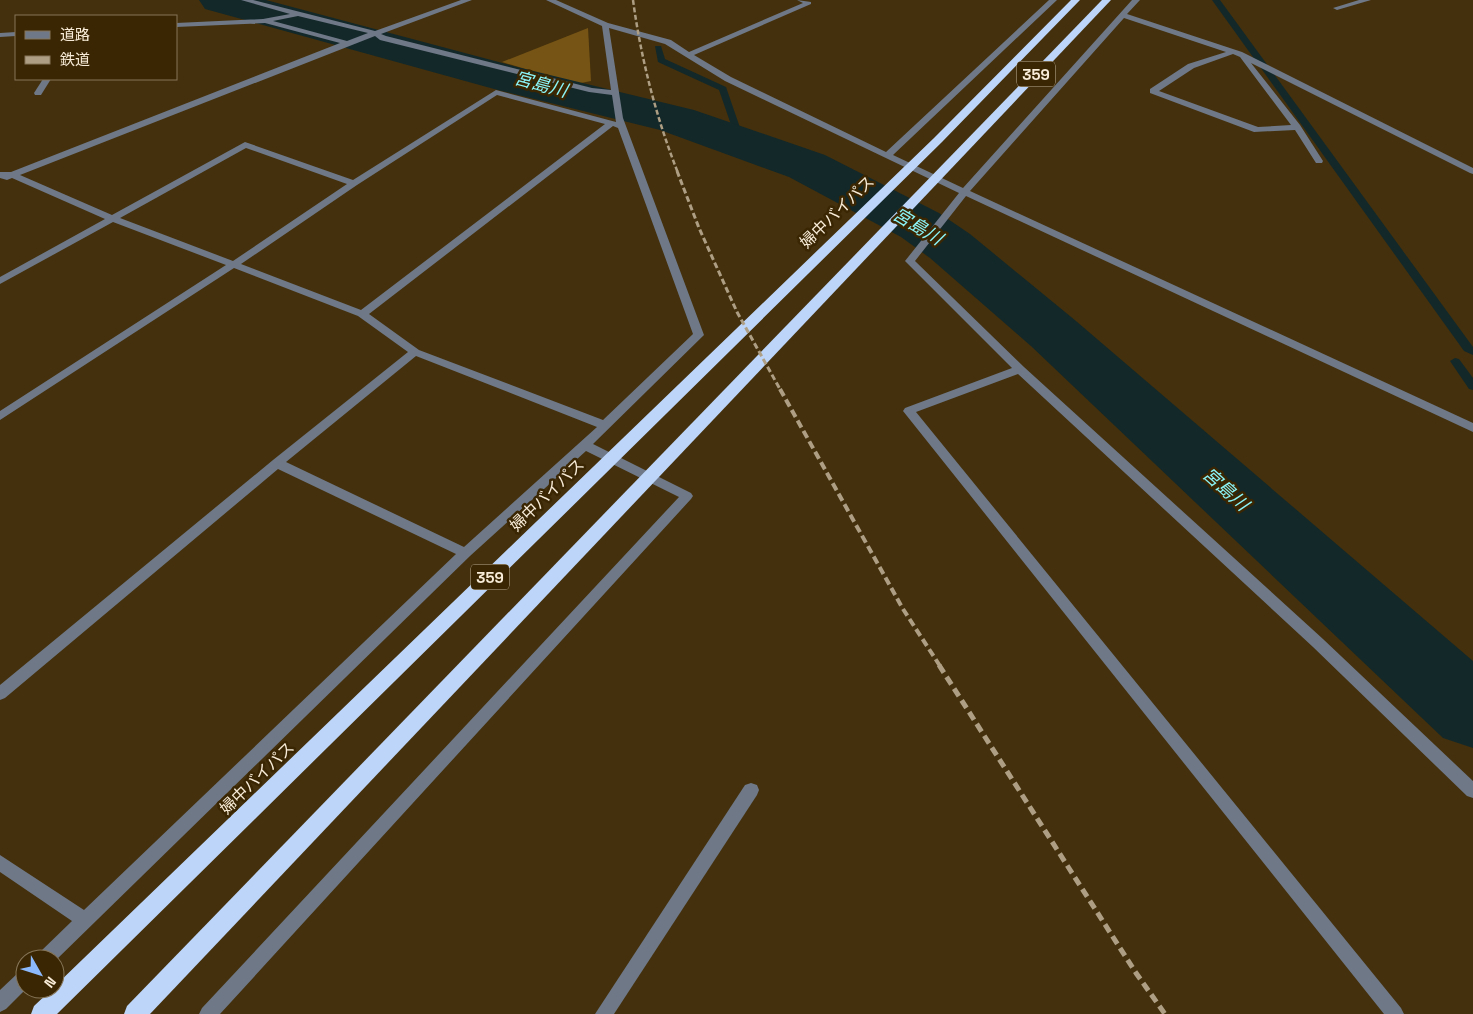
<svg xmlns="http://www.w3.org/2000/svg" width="1473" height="1014" viewBox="0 0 1473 1014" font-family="'Space Grotesk','Noto Sans JP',sans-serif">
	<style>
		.green { fill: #765415 }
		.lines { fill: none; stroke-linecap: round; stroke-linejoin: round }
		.stream { fill: #132829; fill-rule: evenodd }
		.river { fill: #132829; fill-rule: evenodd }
		.minor { fill: #6e7887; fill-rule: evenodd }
		.highway { fill: #bcd5f9; fill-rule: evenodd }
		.rail-far3 { stroke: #ae9f84; stroke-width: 2.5; stroke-dasharray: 5 2.5; stroke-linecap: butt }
		.rail-far2 { stroke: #ae9f84; stroke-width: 3; stroke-dasharray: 6 3; stroke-linecap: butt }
		.rail-far1 { stroke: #ae9f84; stroke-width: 4; stroke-dasharray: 8 4; stroke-linecap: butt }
		.rail { stroke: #ae9f84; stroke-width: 5; stroke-dasharray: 9 5; stroke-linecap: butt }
		.labels { text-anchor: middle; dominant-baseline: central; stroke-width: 5; stroke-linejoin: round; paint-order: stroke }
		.shield { fill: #3a2602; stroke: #bfb198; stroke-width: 1 }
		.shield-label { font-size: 15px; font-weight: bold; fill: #f8ecd8 }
		.street-label { font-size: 16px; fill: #f8ecd8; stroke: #3a2602 }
		.water-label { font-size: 18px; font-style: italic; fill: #8af4f8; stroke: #3a2602 }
	</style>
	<rect width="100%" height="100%" fill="#44300c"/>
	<!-- green -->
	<polygon class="green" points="588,28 591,81 576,84 502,62"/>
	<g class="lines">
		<!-- stream -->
		<g class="stream">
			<polygon points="1212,0 1220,0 1473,347 1473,355 1464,351"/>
			<polygon points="655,46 661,46 665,59 726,87 745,142 744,144 737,142 719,90 658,62"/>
			<polygon points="1455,358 1459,359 1473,378 1473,390 1469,389 1450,361"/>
		</g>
		<!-- river -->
		<polygon class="river" points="199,0 266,0 521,68 694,110 825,155 939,213 970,234 1076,321 1473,661 1473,748 1443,738 1032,347 930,258 901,237 789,177 660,130 494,89 205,9"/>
		<!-- minor -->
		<g class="minor">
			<path d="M 241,0 L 253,0 L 375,31 L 461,0 L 472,0 L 381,34 L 386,36 L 592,88 L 611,90 L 602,26 L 546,0 L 556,0 L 608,23 L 671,40 L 689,52 L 803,3 L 797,0 L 811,2 L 811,4 L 694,55 L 731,77 L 886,152 L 1049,0 L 1057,0 L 893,155 L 963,188 L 1132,0 L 1140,0 L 1127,14 L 1242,52 L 1473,168 L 1473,174 L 1470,173 L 1251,63 L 1300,125 L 1323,161 L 1322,163 L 1316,163 L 1295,130 L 1254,132 L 1150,93 L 1150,89 L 1188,64 L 1226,52 L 1124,18 L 970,191 L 1473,423 L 1473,432 L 966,196 L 915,261 L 1024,367 L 1323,639 L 1473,781 L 1473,798 L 1467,796 L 1313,647 L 1018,374 L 916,412 L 1401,1008 L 1404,1014 L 1384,1014 L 903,411 L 905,408 L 1012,368 L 905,261 L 959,193 L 725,81 L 665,44 L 609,28 L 623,118 L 704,335 L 593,444 L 691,493 L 693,496 L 691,499 L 220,1014 L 199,1014 L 202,1008 L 679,497 L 586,451 L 470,556 L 55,961 L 55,959 L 36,959 L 39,953 L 72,921 L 0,872 L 0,855 L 84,910 L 456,554 L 278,469 L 5,698 L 0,700 L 0,685 L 273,460 L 408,352 L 358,316 L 234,268 L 0,420 L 0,411 L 226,265 L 113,222 L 0,284 L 0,277 L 105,219 L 12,178 L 7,180 L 0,178 L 0,172 L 11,172 L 340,43 L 265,23 L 176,27 L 176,23 L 263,19 L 290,14 ZM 298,16 L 368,33 L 347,41 L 273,21 ZM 375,36 L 380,40 L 589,92 L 612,95 L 616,122 L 496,90 L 353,180 L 245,142 L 112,215 L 20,175 ZM 1233,54 L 1240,57 L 1291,125 L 1258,127 L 1159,91 L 1194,68 ZM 497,95 L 605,124 L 361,310 L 241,264 L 357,185 ZM 613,126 L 618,128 L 693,334 L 603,420 L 419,350 L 369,314 ZM 246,148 L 347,184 L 233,261 L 120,218 ZM 416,356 L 597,427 L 464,547 L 286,462 Z"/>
			<polygon points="1359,0 1371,0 1337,10 1333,8"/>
			<polygon points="16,32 16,36 0,37 0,33"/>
			<polygon points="43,79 51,79 41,95 35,95 34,93"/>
			<polygon points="751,783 757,785 759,790 757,795 614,1014 595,1014 745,785"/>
			<polygon points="25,969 26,989 6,1009 0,1012 0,990 19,972"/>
		</g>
		<!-- highway -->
		<g class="highway">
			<polygon points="1071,0 1080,0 942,142 57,1014 31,1014 34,1006 52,989 55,989 55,986 934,138"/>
			<polygon points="1102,0 1111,0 150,1014 124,1014 127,1006"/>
		</g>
		<!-- rail-far3 -->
		<path class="rail-far3" d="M 633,0 C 641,59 656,117 678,173"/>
		<!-- rail-far2 -->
		<polyline class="rail-far2" points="677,171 699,228 737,312 781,391"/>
		<!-- rail-far1 -->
		<polyline class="rail-far1" points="780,389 903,609 940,666"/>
		<!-- rail -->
		<polyline class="rail" points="939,665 1136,973 1165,1014"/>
	</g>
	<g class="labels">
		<!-- shield labels -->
		<g class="shield">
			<rect x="1017" y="61.5" width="38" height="25" rx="4"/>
			<rect x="471" y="564.5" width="38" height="25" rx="4"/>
		</g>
		<g class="shield-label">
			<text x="1036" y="74">359</text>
			<text x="490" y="577">359</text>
		</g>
		<!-- street labels -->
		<g class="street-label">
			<text transform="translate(837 212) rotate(-44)">婦中バイパス</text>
			<text transform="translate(547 495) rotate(-44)">婦中バイパス</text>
			<text transform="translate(257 778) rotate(-44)">婦中バイパス</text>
		</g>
		<!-- water labels -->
		<g class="water-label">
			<text transform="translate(541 84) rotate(15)">宮島川</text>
			<text transform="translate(918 226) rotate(31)">宮島川</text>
			<text transform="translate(1226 489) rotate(42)">宮島川</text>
		</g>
	</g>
	<!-- legend -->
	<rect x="15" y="15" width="162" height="65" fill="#3a2602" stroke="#867558"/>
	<rect x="25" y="31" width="25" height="8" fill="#6e7887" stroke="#867558"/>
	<text x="60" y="40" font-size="15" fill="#f8ecd8">道路</text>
	<rect x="25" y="56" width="25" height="8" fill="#ae9f84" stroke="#867558"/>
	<text x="60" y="65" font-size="15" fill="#f8ecd8">鉄道</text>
	<!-- north arrow -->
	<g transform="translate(40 974) rotate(129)"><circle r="24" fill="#3a2602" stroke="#867558"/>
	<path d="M0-4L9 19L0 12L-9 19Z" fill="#8cb9fc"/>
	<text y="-8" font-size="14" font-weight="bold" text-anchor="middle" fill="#f8ecd8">N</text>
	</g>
</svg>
